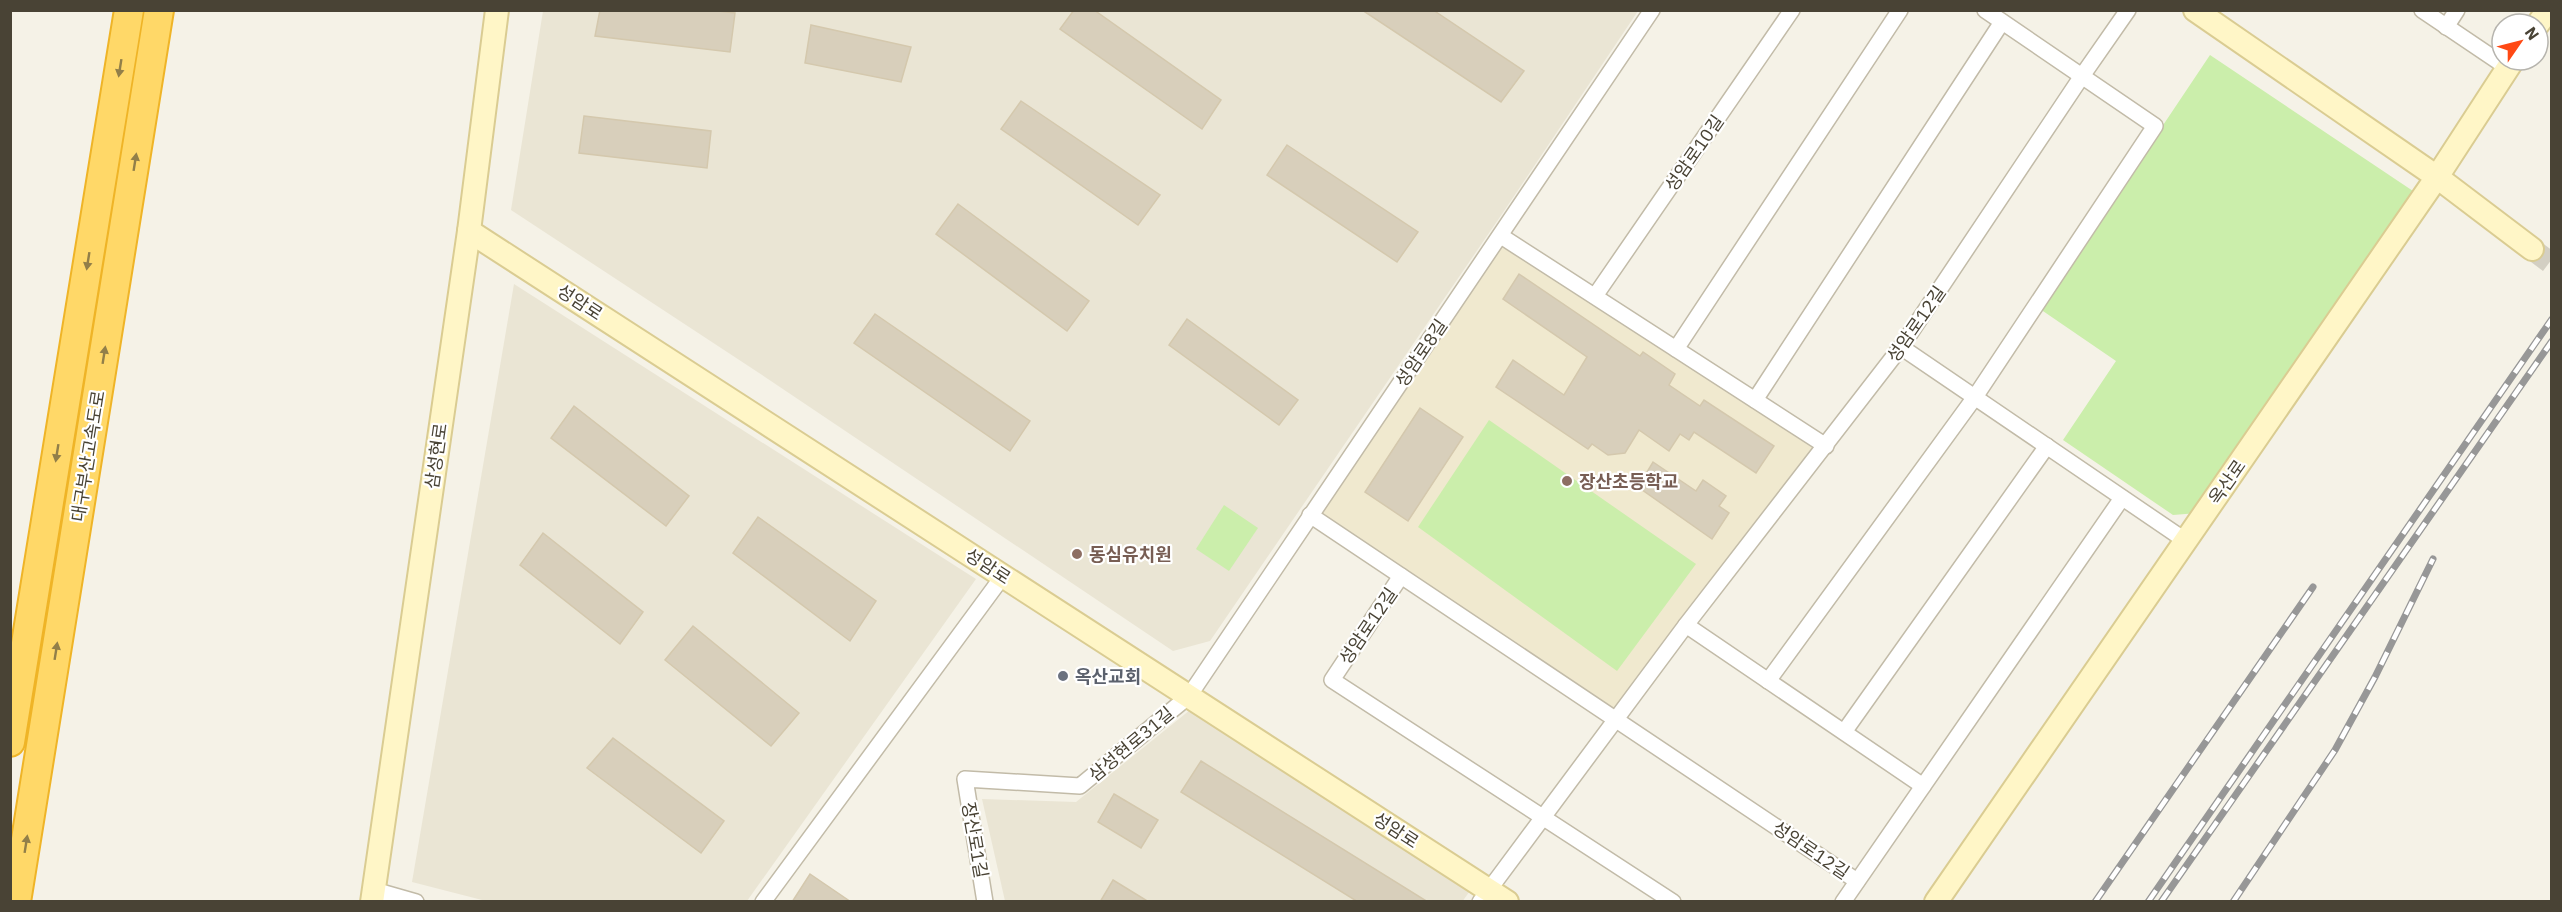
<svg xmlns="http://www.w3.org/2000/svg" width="2562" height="912" viewBox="0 0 2562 912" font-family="'IBM Plex Sans','Noto Sans KR',sans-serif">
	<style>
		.residential { fill: #eae5d4 }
		.education { fill: #f0e9cf }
		.green { fill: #cbeeab }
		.building { fill: #d8cfbb; stroke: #d4c8ad; stroke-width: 1.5 }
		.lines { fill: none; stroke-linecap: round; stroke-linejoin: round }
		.secondary-tunnel { stroke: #d3cfc3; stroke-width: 22; stroke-dasharray: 22 11; stroke-linecap: butt }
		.street-casing { stroke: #c2bba8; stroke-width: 18 }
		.secondary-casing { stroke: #dacc92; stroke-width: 26 }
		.highway-casing { stroke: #efb427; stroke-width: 32 }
		.street { stroke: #fff; stroke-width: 15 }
		.secondary { stroke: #fff6c7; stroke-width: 22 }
		.highway { stroke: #ffd868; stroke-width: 28 }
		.rail-casing { stroke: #979797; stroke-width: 7 }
		.rail { stroke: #fff; stroke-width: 4.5; stroke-dasharray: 14; stroke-linecap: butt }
		.oneway { fill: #927f49 }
		.education-dot { fill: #8d6e63; stroke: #fff; stroke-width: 2 }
		.worship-dot { fill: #6b7280; stroke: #fff; stroke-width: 2 }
		.labels { text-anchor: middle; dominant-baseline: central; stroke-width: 4.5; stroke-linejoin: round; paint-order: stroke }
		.street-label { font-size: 18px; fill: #494335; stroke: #fff }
		.education-label { font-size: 18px; font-weight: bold; fill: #785e54; stroke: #fff; text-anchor: start }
		.worship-label { font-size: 18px; font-weight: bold; fill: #5b616d; stroke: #fff; text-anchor: start }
	</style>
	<rect width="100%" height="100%" fill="#f5f2e7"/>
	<!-- residential -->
	<g class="residential">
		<polygon points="543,11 1638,11 1502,214 1210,641 1173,651 756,371 511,210"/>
		<polygon points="514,284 976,579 747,901 486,901 412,882"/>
		<polygon points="1190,710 1472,888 1462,902 1005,901 982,799 1076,802"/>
	</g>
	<!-- education -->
	<polygon class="education" points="1501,236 1826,446 1615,719 1310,515"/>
	<!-- green -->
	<g class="green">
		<polygon points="2210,55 2413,191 2198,513 2173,515 2063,440 2116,361 2040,309"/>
		<polygon points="1489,420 1696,564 1617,671 1418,527"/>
		<polygon points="1224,505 1258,528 1229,571 1196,549"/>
	</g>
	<!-- building -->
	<g class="building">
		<polygon points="600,10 710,10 735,13 730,52 595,36"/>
		<polygon points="1074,10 1094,10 1221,100 1202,129 1060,29"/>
		<polygon points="1362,10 1433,10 1524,71 1501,102"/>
		<polygon points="811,25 911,47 901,82 805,63"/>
		<polygon points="1021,101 1160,195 1138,225 1001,129"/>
		<polygon points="584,116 711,131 707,168 579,153"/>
		<polygon points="1287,145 1418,232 1397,262 1267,175"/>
		<polygon points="958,204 1089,301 1067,331 936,234"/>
		<polygon points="1519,274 1640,356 1643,352 1675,374 1669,385 1700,406 1704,400 1774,446 1756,473 1694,432 1689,440 1680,434 1669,451 1639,430 1625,453 1608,455 1592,444 1588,449 1496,387 1513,360 1564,395 1587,357 1503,299"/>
		<polygon points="875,314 1030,421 1010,451 854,343"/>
		<polygon points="1187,319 1298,400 1279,425 1169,345"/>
		<polygon points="574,406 689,496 666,526 551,438"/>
		<polygon points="1420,408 1463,437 1408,521 1365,492"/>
		<polygon points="1653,462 1696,491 1703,480 1726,496 1719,506 1729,513 1712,539 1638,487"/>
		<polygon points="758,517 876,601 850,641 733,553"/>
		<polygon points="543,533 643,612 620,644 520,565"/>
		<polygon points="693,626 799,713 771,746 665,660"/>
		<polygon points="613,738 724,821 701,853 587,768"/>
		<polygon points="1201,761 1428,902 1358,902 1181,792"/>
		<polygon points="1114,794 1158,820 1141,848 1098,822"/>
		<polygon points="810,874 851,902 792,902"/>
		<polygon points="1113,880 1149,902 1100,902"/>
	</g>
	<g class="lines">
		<!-- secondary-tunnel -->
		<polyline class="secondary-tunnel" points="2532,249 2552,264"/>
		<!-- street casing -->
		<g class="street-casing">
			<g id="street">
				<polyline points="2422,10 2508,68"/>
				<polyline points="2446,27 2457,10"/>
				<polyline points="1501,236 1826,446"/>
				<polyline points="1595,296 1792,10"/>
				<polyline points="1901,347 2186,541"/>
				<polyline points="1676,349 1900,10"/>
				<polyline points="1755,400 2002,22"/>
				<polyline points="1310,515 1857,881"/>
				<polyline points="1401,576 1332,680 1673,902"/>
				<polyline points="1686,625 1923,786"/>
				<polyline points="1768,681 1975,397 2155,126 1985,10"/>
				<polyline points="1844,732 2047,446"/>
				<polyline points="374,890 416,902"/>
				<polyline points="763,902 1003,576"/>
				<polyline points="985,902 965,779 1080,786 1189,696 1652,10"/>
				<polyline points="1480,902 1686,625 1901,347 2082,76 2128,10"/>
				<polyline points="1843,902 2122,498"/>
			</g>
		</g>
		<!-- secondary casing -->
		<g class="secondary-casing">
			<g id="secondary">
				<polyline points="2195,10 2437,177 2532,249"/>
				<polyline points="2538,24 2548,10"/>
				<polyline points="469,231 1507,902"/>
				<polyline points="372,902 469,231 497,10"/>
				<polyline points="1936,902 2437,177 2513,60"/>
			</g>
		</g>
		<!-- highway casing -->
		<g class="highway-casing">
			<g id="highway">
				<polyline points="10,742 129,10"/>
				<polyline points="16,902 159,10"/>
			</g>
		</g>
		<!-- street -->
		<use href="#street" class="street"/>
		<!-- secondary -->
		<use href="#secondary" class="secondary"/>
		<!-- highway -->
		<use href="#highway" class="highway"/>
		<!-- rail casing -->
		<g class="rail-casing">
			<g id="rail">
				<polyline points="2095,902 2313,587"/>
				<polyline points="2148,902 2552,319"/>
				<polyline points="2161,902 2552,341"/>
				<polyline points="2233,902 2335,750 2375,677 2433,559"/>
			</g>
		</g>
		<!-- rail -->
		<use href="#rail" class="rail"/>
	</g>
	<!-- one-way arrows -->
	<defs><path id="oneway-solid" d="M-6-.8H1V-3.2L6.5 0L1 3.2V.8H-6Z" transform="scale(1.5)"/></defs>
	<g class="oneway">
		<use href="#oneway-solid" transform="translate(120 68) rotate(99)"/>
		<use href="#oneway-solid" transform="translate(135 162) rotate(-81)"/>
		<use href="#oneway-solid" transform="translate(88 261) rotate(99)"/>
		<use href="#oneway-solid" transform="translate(104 355) rotate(-81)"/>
		<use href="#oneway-solid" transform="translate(57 453) rotate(99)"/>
		<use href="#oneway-solid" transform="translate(56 651) rotate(-81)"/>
		<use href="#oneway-solid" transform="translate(26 844) rotate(-81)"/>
	</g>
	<!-- markers -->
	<g class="education-dot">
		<circle cx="1567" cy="481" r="6"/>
		<circle cx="1077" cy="554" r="6"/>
	</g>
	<circle class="worship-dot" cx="1063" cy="676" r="6"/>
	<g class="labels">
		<!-- street labels -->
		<g class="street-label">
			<text transform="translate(1694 153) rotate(-55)">성암로10길</text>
			<text transform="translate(580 302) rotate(33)">성암로</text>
			<text transform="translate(1916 324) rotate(-55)">성암로12길</text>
			<text transform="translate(1421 353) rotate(-56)">성암로8길</text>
			<text transform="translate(88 456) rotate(-81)">대구부산고속도로</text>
			<text transform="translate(436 456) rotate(-82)">삼성현로</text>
			<text transform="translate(2227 482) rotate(-55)">옥산로</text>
			<text transform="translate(988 566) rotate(33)">성암로</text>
			<text transform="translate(1368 626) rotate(-56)">성암로12길</text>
			<text transform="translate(1131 744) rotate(-40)">삼성현로31길</text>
			<text transform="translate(1396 830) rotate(33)">성암로</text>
			<text transform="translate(975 840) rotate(80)">장산로1길</text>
			<text transform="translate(1811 850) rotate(34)">성암로12길</text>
		</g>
		<!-- education labels -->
		<g class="education-label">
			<text x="1579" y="481">장산초등학교</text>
			<text x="1089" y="554">동심유치원</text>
		</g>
		<!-- worship labels -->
		<g class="worship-label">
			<text x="1075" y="676">옥산교회</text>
		</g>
	</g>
	<!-- border -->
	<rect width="2562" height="912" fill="none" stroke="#494335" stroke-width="24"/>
	<!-- north arrow -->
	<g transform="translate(2520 42) rotate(55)"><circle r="28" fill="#ffffff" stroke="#b6b4ae" stroke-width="1.5"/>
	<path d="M0-4.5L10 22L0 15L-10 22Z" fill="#ff4914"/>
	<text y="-9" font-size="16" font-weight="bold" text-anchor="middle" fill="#494335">N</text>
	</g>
</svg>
